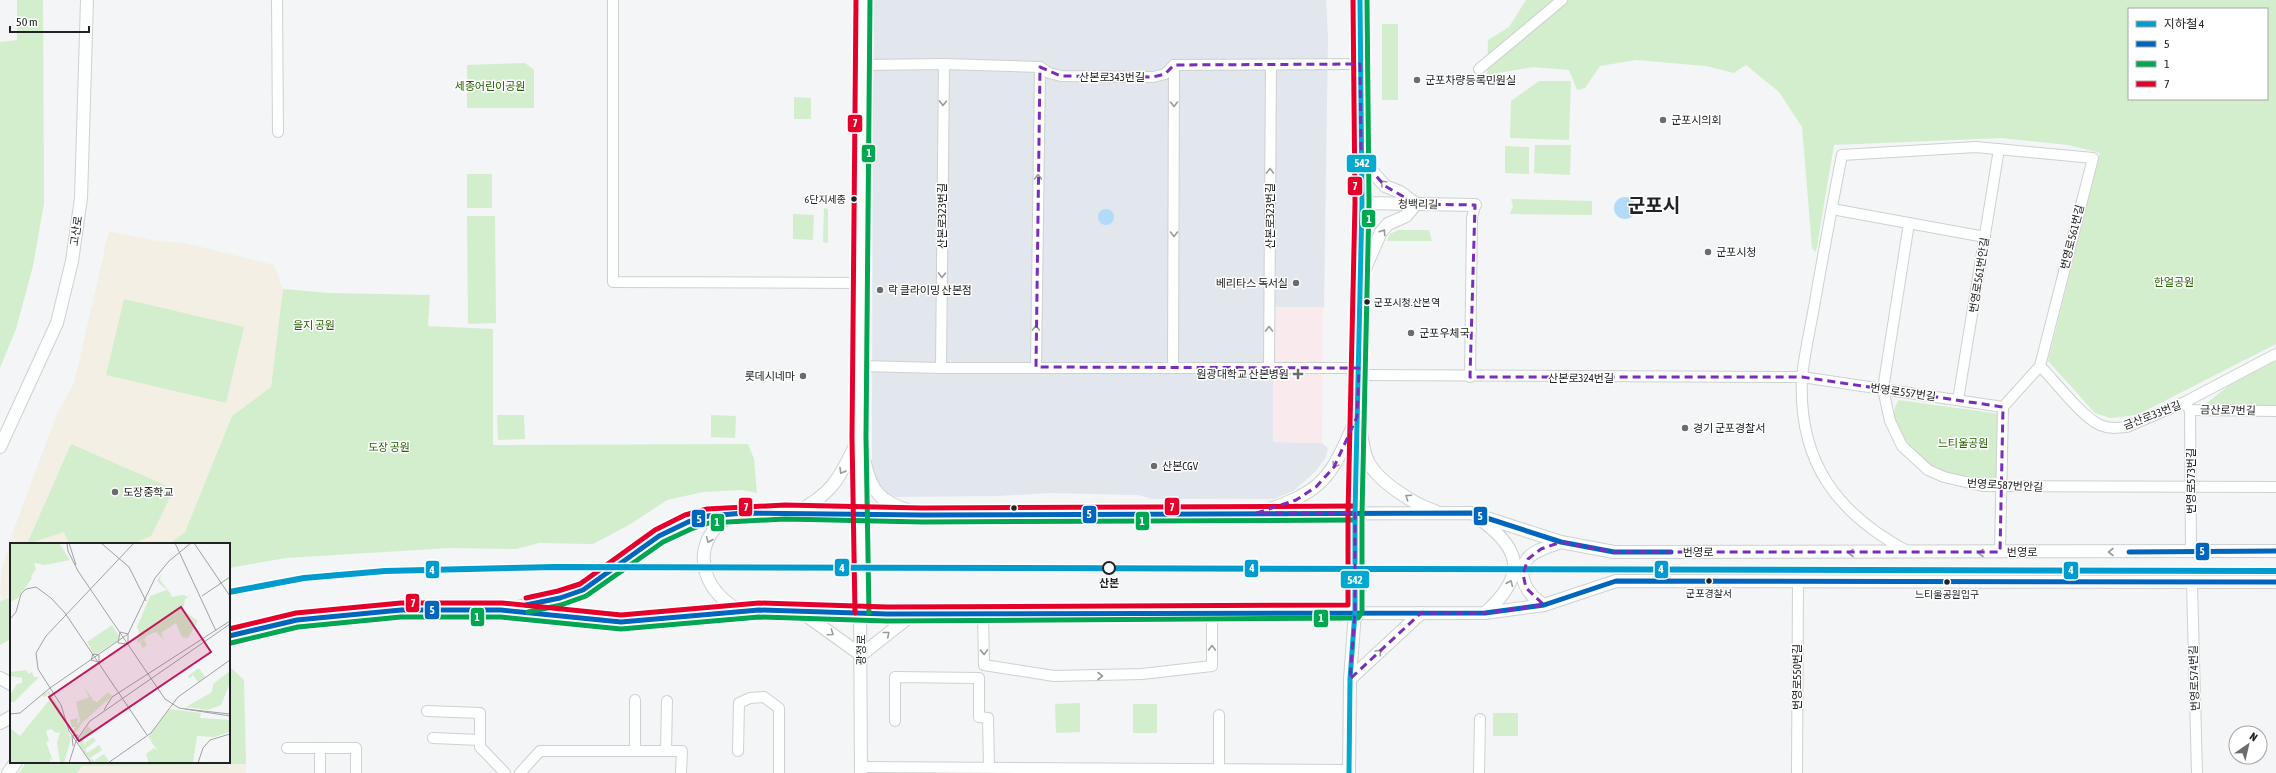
<svg xmlns="http://www.w3.org/2000/svg" width="2276" height="773" viewBox="0 0 2276 773" font-family="'Asap Condensed','Noto Sans KR',sans-serif">
	<style>
		.built { fill: #e2e6ed }
		.education { fill: #f4efe4 }
		.medical { fill: #f9ebed }
		.green { fill: #d3eecc; fill-rule: evenodd }
		.water { fill: #b2dbf8 }
		.lines { fill: none; stroke-linecap: round; stroke-linejoin: round }
		.minor-casing { stroke: #cfd0d1; stroke-width: 12 }
		.tertiary-casing { stroke: #cfd0d1; stroke-width: 14 }
		.minor { stroke: #fdfefe; stroke-width: 10 }
		.tertiary { stroke: #fdfefe; stroke-width: 12 }
		.bus-1-casing { stroke: #fff; stroke-width: 8 }
		.bus-2-casing { stroke: #fff; stroke-width: 8 }
		.bus-3-casing { stroke: #fff; stroke-width: 8 }
		.bus-4-casing { stroke: #fff; stroke-width: 8 }
		.bus-1 { stroke: #0065bd; stroke-width: 5 }
		.bus-2 { stroke: #00a651; stroke-width: 5 }
		.bus-3 { stroke: #e4002b; stroke-width: 5 }
		.bus-4 { stroke: #00a9ce; stroke-width: 5 }
		.metro-1-casing { stroke: #fff; stroke-width: 9 }
		.metro-1 { stroke: #009bce; stroke-width: 6 }
		.oneway { stroke: #9a9b9b }
		.marked { fill: none; stroke: #7b2cbf; stroke-width: 3; stroke-dasharray: 8 5; stroke-linejoin: round }
		.poi-dot { fill: #6a6c6d; stroke: #fff; stroke-width: 1.5 }
		.bus-dot { fill: #212223; stroke: #fff; stroke-width: 1.5 }
		.stop-dot { fill: #fff; stroke: #212223; stroke-width: 2 }
		.labels { text-anchor: middle; dominant-baseline: central; stroke-width: 3; stroke-linejoin: round; paint-order: stroke }
		.bus-label { font-size: 10px; fill: #212223; stroke: #fff }
		.street-label { font-size: 11px; fill: #212223; stroke: #fff }
		.poi-label { font-size: 11px; fill: #212223; stroke: #fff; text-anchor: start }
		.park-label { font-size: 11px; fill: #276101; stroke: #fff }
		.stop-label { font-size: 11px; font-weight: bold; fill: #212223; stroke: #fff }
		.town-label { font-size: 19px; font-weight: bold; fill: #212223; stroke: #fff }
		.inset-road { fill: none; stroke: #9fa1a2; stroke-width: 1 }
		.view { fill: #c2185b; fill-opacity: 0.15; stroke: #c2185b; stroke-width: 2 }
		.inset-edge { fill: none; stroke: #212223; stroke-width: 2 }
		.line-badge { stroke: #fff; stroke-width: 1.5 }
		.badge-label { font-size: 11px; text-anchor: middle; font-weight: bold; fill: #fff }
	</style>
	<rect width="100%" height="100%" fill="#f3f5f7"/>
	<!-- built -->
	<polygon class="built" points="873,0 1326,0 1328,37 1324,308 1274,307 1273,442 1322,443 1328,448 1326,457 1315,472 1293,491 1274,499 1153,499 1138,495 1050,493 998,496 888,497 872,475"/>
	<!-- education -->
	<g class="education">
		<polygon points="109,231 156,241 185,243 274,265 283,289 271,387 232,416 185,532 174,542 169,544 11,544 11,598 3,600 0,593 2,569 14,529 57,414 74,383"/>
		<polygon points="246,764 246,773 77,773 82,766"/>
	</g>
	<!-- medical -->
	<polygon class="medical" points="1274,307 1323,307 1322,443 1273,442"/>
	<!-- green -->
	<g class="green">
		<polygon points="17,0 43,0 44,203 33,266 16,329 0,368 0,42 17,40"/>
		<path d="M 1526,0 L 2276,0 L 2276,344 L 2137,415 L 2110,418 L 2095,413 L 2048,361 L 2100,153 L 2068,145 L 2001,138 L 1834,145 L 1816,252 L 1812,248 L 1802,127 L 1779,92 L 1746,65 L 1734,73 L 1706,66 L 1636,60 L 1600,66 L 1585,88 L 1577,90 L 1569,70 L 1533,67 L 1487,75 L 1488,40 L 1509,27 ZM 2129,9 L 2267,9 L 2267,99 L 2129,99 Z"/>
		<rect x="1382" y="24" width="16" height="76"/>
		<polygon points="525,63 534,70 534,108 467,108 467,65"/>
		<polygon points="1539,81 1571,81 1569,140 1510,138 1511,101"/>
		<polygon points="794,97 811,98 811,119 794,119"/>
		<polygon points="1535,145 1571,145 1570,175 1534,173"/>
		<polygon points="1505,146 1529,147 1529,174 1505,173"/>
		<rect x="467" y="174" width="25" height="34"/>
		<polygon points="1511,199 1592,201 1592,215 1510,214 1513,206"/>
		<polygon points="824,208 828,209 828,243 823,242"/>
		<polygon points="793,214 814,215 813,240 793,239"/>
		<polygon points="467,216 495,216 496,323 468,324"/>
		<polygon points="1398,230 1429,230 1432,241 1387,241 1390,234"/>
		<polygon points="283,289 330,293 430,295 428,326 493,329 493,445 748,444 754,459 757,493 742,490 703,492 667,500 629,525 593,544 539,543 516,549 450,548 286,558 229,568 229,544 169,544 185,532 232,416 271,387"/>
		<polygon points="124,299 244,327 226,403 106,375"/>
		<polygon points="2276,361 2276,407 2204,405 2231,384"/>
		<path d="M 1899,400 L 2000,414 L 1998,480 C 1989,480 1977,482 1968,480 C 1957,478 1942,472 1933,467 C 1916,456 1882,420 1899,400 Z"/>
		<polygon points="497,415 524,415 525,439 498,440"/>
		<polygon points="711,415 736,416 735,438 711,437"/>
		<polygon points="71,444 174,489 151,536 133,544 69,544 64,532 27,544"/>
		<polygon points="11,598 11,639 0,645 0,601"/>
		<polygon points="229,666 244,680 246,764 82,766 77,773 19,773 26,762 229,762"/>
		<polygon points="1080,703 1080,732 1056,733 1055,704"/>
		<rect x="1133" y="704" width="24" height="29"/>
		<rect x="1493" y="713" width="25" height="23"/>
	</g>
	<!-- water -->
	<g class="water">
		<circle cx="1625" cy="208" r="11"/>
		<circle cx="1106" cy="217" r="8"/>
	</g>
	<g class="lines">
		<!-- minor casing -->
		<g class="minor-casing">
			<g id="minor">
				<polyline points="277,0 278,132"/>
				<polyline points="613,0 613,282 861,283"/>
				<polyline points="862,65 944,64 1040,67 1049,73 1061,76 1153,77 1165,74 1174,65"/>
				<polyline points="1174,65 1360,64"/>
				<polyline points="1479,69 1562,0"/>
				<polyline points="1832,209 1985,237"/>
				<polyline points="1909,223 1883,389 1890,421 1902,446 1928,470 1944,477 1983,486 2276,487"/>
				<polyline points="861,366 941,368 1359,368"/>
				<path d="M 2040,366 C 2055,381 2082,417 2100,425 C 2109,429 2117,428 2127,427 L 2185,402 L 2276,354"/>
				<polyline points="1036,367 1040,67"/>
				<polyline points="1173,367 1174,65"/>
				<polyline points="941,368 944,64"/>
				<polyline points="1269,368 1271,65"/>
				<polyline points="1359,375 1802,377 2003,407"/>
				<polyline points="1470,377 1472,218 1475,205"/>
				<polyline points="1958,400 1999,149"/>
				<polyline points="2187,406 2190,410 2276,411"/>
				<polyline points="2190,410 2191,552"/>
				<path d="M 1909,552 C 1837,514 1798,462 1802,378 C 1804,355 1810,330 1814,307 C 1823,256 1832,205 1842,155 L 1976,147 L 2093,158 L 2040,366 L 2003,407 L 2000,552"/>
				<polyline points="2192,583 2197,773"/>
				<polyline points="983,613 984,665 1054,676 1142,674 1212,666 1212,612"/>
				<polyline points="427,711 480,713 480,747 505,773"/>
				<polyline points="895,721 895,677 979,678 979,717 988,718 989,767"/>
				<polyline points="433,738 480,740"/>
				<polyline points="287,748 356,748 356,773"/>
				<polyline points="635,751 635,700"/>
				<polyline points="666,751 667,701"/>
				<polyline points="738,751 739,703 750,698 764,697 779,708 779,773"/>
				<polyline points="861,767 1349,770"/>
				<polyline points="1219,769 1219,715"/>
				<polyline points="320,773 320,748"/>
				<polyline points="520,773 540,751 682,751 681,773"/>
				<polyline points="1479,773 1480,719"/>
				<polyline points="1797,773 1798,582"/>
			</g>
		</g>
		<!-- tertiary casing -->
		<g class="tertiary-casing">
			<g id="tertiary">
				<polyline points="1362,203 1475,205"/>
				<polyline points="1362,275 1381,232 1388,224 1406,216 1416,204 1400,192 1385,186 1371,170 1362,151"/>
				<path d="M 1361,434 C 1363,442 1364,454 1368,461 C 1377,481 1415,505 1435,511"/>
				<polyline points="0,447 57,323 72,261 81,198 87,0"/>
				<path d="M 865,463 C 871,492 881,502 910,511"/>
				<path d="M 1267,510 C 1326,490 1331,475 1355,422"/>
				<path d="M 797,512 C 835,492 840,476 858,440"/>
				<path d="M 733,515 C 729,518 722,521 718,525 C 689,555 708,596 741,611"/>
				<path d="M 1481,520 C 1525,552 1524,578 1485,613"/>
				<path d="M 1544,605 C 1529,596 1514,576 1528,558 C 1536,549 1551,546 1561,542"/>
				<polyline points="512,608 560,598 583,590 659,536 688,522 708,516 744,513 922,515 1471,513 1561,542 1614,552 2276,551"/>
				<polyline points="800,611 861,655 913,614"/>
				<polyline points="229,636 297,620 401,610 501,610 621,622 759,610 887,614 1485,613 1544,605 1616,581 2276,582"/>
				<polyline points="0,678 11,684"/>
				<polyline points="1350,679 1421,613"/>
				<polyline points="0,723 11,717"/>
				<polyline points="8,773 16,762"/>
				<polyline points="861,773 859,437 863,0"/>
				<polyline points="1349,773 1350,679 1355,612 1355,513 1362,203 1360,0"/>
			</g>
		</g>
		<!-- minor -->
		<use href="#minor" class="minor"/>
		<!-- tertiary -->
		<use href="#tertiary" class="tertiary"/>
		<!-- bus-1 casing -->
		<g class="bus-1-casing">
			<g id="bus-1">
				<polyline points="2129,552 2276,551"/>
				<polyline points="526,605 560,598 583,590 659,536 688,522 708,516 744,513 922,515 1471,513 1561,542 1614,552 1671,552"/>
				<polyline points="229,636 297,620 401,610 501,610 621,622 759,610 887,614 1485,613 1544,605 1616,581 2276,582"/>
			</g>
		</g>
		<!-- bus-2 casing -->
		<g class="bus-2-casing">
			<g id="bus-2">
				<polyline points="528,612 561,605 586,596 663,542 691,529 709,523 785,519 922,522 1355,520"/>
				<polyline points="869,613 866,437 870,0"/>
				<polyline points="231,643 298,627 401,617 501,617 621,629 759,617 887,621 1358,618 1362,612 1362,513 1369,203 1367,0"/>
			</g>
		</g>
		<!-- bus-3 casing -->
		<g class="bus-3-casing">
			<g id="bus-3">
				<polyline points="526,598 558,591 580,584 655,530 685,515 707,509 785,505 922,508 1355,506"/>
				<polyline points="855,613 852,437 856,0"/>
				<polyline points="229,629 296,613 401,603 502,603 621,615 759,603 887,607 1348,605 1348,513 1355,203 1353,0"/>
			</g>
		</g>
		<!-- bus-4 casing -->
		<g class="bus-4-casing">
			<polyline id="bus-4" points="1349,773 1350,679 1355,612 1355,513 1362,203 1360,0"/>
		</g>
		<!-- bus-1 -->
		<use href="#bus-1" class="bus-1"/>
		<!-- bus-2 -->
		<use href="#bus-2" class="bus-2"/>
		<!-- bus-3 -->
		<use href="#bus-3" class="bus-3"/>
		<!-- bus-4 -->
		<use href="#bus-4" class="bus-4"/>
		<!-- metro-1 casing -->
		<g class="metro-1-casing">
			<polyline id="metro-1" points="229,592 304,578 385,571 556,567 2276,571"/>
		</g>
		<!-- metro-1 -->
		<use href="#metro-1" class="metro-1"/>
	</g>
	<!-- one-way arrows -->
	<defs><path id="oneway-chevron" d="M-2-3.5L2.5 0L-2 3.5" fill="none" stroke-width="1.6" stroke-linecap="round" stroke-linejoin="round"/></defs>
	<g class="oneway">
		<use href="#oneway-chevron" transform="translate(943 103) rotate(91)"/>
		<use href="#oneway-chevron" transform="translate(1174 104) rotate(90)"/>
		<use href="#oneway-chevron" transform="translate(1270 171) rotate(-90)"/>
		<use href="#oneway-chevron" transform="translate(1038 177) rotate(-89)"/>
		<use href="#oneway-chevron" transform="translate(1383 183) rotate(-137)"/>
		<use href="#oneway-chevron" transform="translate(1383 232) rotate(-56)"/>
		<use href="#oneway-chevron" transform="translate(1174 234) rotate(90)"/>
		<use href="#oneway-chevron" transform="translate(942 275) rotate(91)"/>
		<use href="#oneway-chevron" transform="translate(1036 328) rotate(-90)"/>
		<use href="#oneway-chevron" transform="translate(1269 329) rotate(-90)"/>
		<use href="#oneway-chevron" transform="translate(1335 465) rotate(121)"/>
		<use href="#oneway-chevron" transform="translate(842 471) rotate(121)"/>
		<use href="#oneway-chevron" transform="translate(1408 497) rotate(-146)"/>
		<use href="#oneway-chevron" transform="translate(709 540) rotate(113)"/>
		<use href="#oneway-chevron" transform="translate(2111 552) rotate(180)"/>
		<use href="#oneway-chevron" transform="translate(1851 553) rotate(-180)"/>
		<use href="#oneway-chevron" transform="translate(1981 553) rotate(180)"/>
		<use href="#oneway-chevron" transform="translate(1510 583) rotate(-67)"/>
		<use href="#oneway-chevron" transform="translate(831 633) rotate(35)"/>
		<use href="#oneway-chevron" transform="translate(887 634) rotate(-39)"/>
		<use href="#oneway-chevron" transform="translate(1212 648) rotate(-89)"/>
		<use href="#oneway-chevron" transform="translate(984 652) rotate(88)"/>
		<use href="#oneway-chevron" transform="translate(1379 652) rotate(-46)"/>
		<use href="#oneway-chevron" transform="translate(1100 676)"/>
	</g>
	<!-- marked area -->
	<path class="marked" d="M 1360,64 L 1361,148 L 1371,170 L 1385,186 L 1416,204 L 1475,205 L 1470,377 L 1802,377 L 2003,407 L 2000,552 L 1614,552 L 1561,542 L 1541,549 L 1528,559 L 1523,574 L 1526,588 L 1544,605 L 1485,613 L 1421,613 L 1350,679 L 1355,612 L 1355,513 L 1257,513 L 1296,500 L 1316,487 L 1334,467 L 1357,417 L 1359,368 L 1036,367 L 1040,67 L 1061,76 L 1153,77 L 1165,74 L 1174,65 Z"/>
	<!-- markers -->
	<g class="poi-dot">
		<circle cx="1417" cy="80" r="4"/>
		<circle cx="1663" cy="120" r="4"/>
		<circle cx="1708" cy="252" r="4"/>
		<circle cx="1296" cy="283" r="4"/>
		<circle cx="880" cy="290" r="4"/>
		<circle cx="1411" cy="333" r="4"/>
		<path d="M1296 368h4v4h4v4h-4v4h-4v-4h-4v-4h4z"/>
		<circle cx="803" cy="376" r="4"/>
		<circle cx="1685" cy="428" r="4"/>
		<circle cx="1154" cy="466" r="4"/>
		<circle cx="115" cy="492" r="4"/>
	</g>
	<g class="bus-dot">
		<circle cx="854" cy="199" r="3.5"/>
		<circle cx="1367" cy="302" r="3.5"/>
		<circle cx="1014" cy="508" r="3.5"/>
		<circle cx="1709" cy="581" r="3.5"/>
		<circle cx="1947" cy="582" r="3.5"/>
	</g>
	<circle class="stop-dot" cx="1109" cy="568" r="6"/>
	<g class="labels">
		<!-- bus labels -->
		<g class="bus-label">
			<text x="846" y="199" text-anchor="end">6단지세종</text>
			<text x="1374" y="302" text-anchor="start">군포시청.산본역</text>
			<text x="1709" y="593">군포경찰서</text>
			<text x="1947" y="594">느티울공원입구</text>
		</g>
		<!-- street labels -->
		<g class="street-label">
			<text x="1112" y="77">산본로343번길</text>
			<text transform="translate(1418 204) rotate(1)">청백리길</text>
			<text transform="translate(942 216) rotate(-90)">산본로323번길</text>
			<text transform="translate(1270 216) rotate(-90)">산본로323번길</text>
			<text transform="translate(76 231) rotate(-82)">고산로</text>
			<text transform="translate(2072 237) rotate(-76)">번영로561번길</text>
			<text transform="translate(1979 275) rotate(-81)">번영로561번안길</text>
			<text x="1581" y="378">산본로324번길</text>
			<text transform="translate(1903 392) rotate(8)">번영로557번길</text>
			<text transform="translate(2228 410) rotate(1)">금산로7번길</text>
			<text transform="translate(2152 415) rotate(-21)">금산로33번길</text>
			<text transform="translate(2191 481) rotate(-90)">번영로573번길</text>
			<text transform="translate(2005 485) rotate(3)">번영로587번안길</text>
			<text x="1698" y="552">번영로</text>
			<text x="2022" y="552">번영로</text>
			<text transform="translate(861 650) rotate(-90)">광정로</text>
			<text transform="translate(1797 677) rotate(-90)">번영로550번길</text>
			<text transform="translate(2194 678) rotate(-92)">번영로574번길</text>
		</g>
		<!-- poi labels -->
		<g class="poi-label">
			<text x="1425" y="80">군포차량등록민원실</text>
			<text x="1671" y="120">군포시의회</text>
			<text x="1716" y="252">군포시청</text>
			<text x="1288" y="283" text-anchor="end">베리타스 독서실</text>
			<text x="888" y="290">락 클라이밍 산본점</text>
			<text x="1419" y="333">군포우체국</text>
			<text x="1289" y="374" text-anchor="end">원광대학교 산본병원</text>
			<text x="795" y="376" text-anchor="end">롯데시네마</text>
			<text x="1693" y="428">경기 군포경찰서</text>
			<text x="1162" y="466">산본CGV</text>
			<text x="123" y="492">도장중학교</text>
		</g>
		<!-- park labels -->
		<g class="park-label">
			<text x="490" y="86">세종어린이공원</text>
			<text x="2174" y="282">한얼공원</text>
			<text x="314" y="325">을지 공원</text>
			<text x="1963" y="443">느티울공원</text>
			<text x="389" y="447">도장 공원</text>
		</g>
		<!-- stop labels -->
		<g class="stop-label">
			<text x="1109" y="583">산본</text>
		</g>
		<!-- town labels -->
		<g class="town-label">
			<text x="1654" y="205">군포시</text>
		</g>
	</g>
	<!-- overview -->
	<g transform="translate(10 543)">
		<rect width="220" height="220" fill="#f3f5f7"/>
		<path d="M 0,0 L 49,0 L 60,17 L 35,22 L 24,20 L 26,26 L 21,33 L 22,35 L 8,55 L 0,59 ZM 151,31 L 150,37 L 160,50 L 162,50 L 160,51 L 162,54 L 173,52 L 179,54 L 181,50 L 180,53 L 175,56 L 173,67 L 188,78 L 178,95 L 172,94 L 166,80 L 151,90 L 154,97 L 146,89 L 136,93 L 134,97 L 137,102 L 133,105 L 130,100 L 133,96 L 128,100 L 127,98 L 129,89 L 127,84 L 140,53 L 157,47 L 147,38 ZM 102,82 L 109,93 L 108,97 L 87,111 L 84,111 L 77,99 ZM 189,125 L 195,134 L 188,139 L 183,132 L 179,135 L 178,133 ZM 17,127 L 18,131 L 22,129 L 24,134 L 29,134 L 4,159 L 0,159 L 0,152 L 7,141 L 12,140 L 12,135 L 0,133 L 0,129 ZM 220,128 L 220,140 L 211,162 L 198,167 L 176,164 L 202,149 L 203,141 ZM 74,144 L 84,158 L 87,159 L 98,149 L 102,153 L 72,180 L 64,192 L 62,189 L 66,184 L 62,184 L 60,177 L 68,175 L 67,182 L 70,178 L 66,159 L 79,154 ZM 39,148 L 50,166 L 61,196 L 54,220 L 50,219 L 47,200 L 50,189 L 46,190 L 41,186 L 36,188 L 39,198 L 36,199 L 43,218 L 40,215 L 40,220 L 0,220 L 0,185 L 10,193 L 41,155 L 38,151 L 34,154 L 32,152 ZM 160,166 L 191,170 L 190,175 L 220,177 L 220,189 L 204,194 L 187,193 L 183,220 L 139,220 L 136,211 L 144,205 L 148,208 L 138,194 ZM 78,183 L 83,188 L 74,195 L 74,200 L 77,204 L 75,200 L 83,194 L 86,198 L 75,206 L 77,210 L 89,202 L 92,207 L 80,215 L 86,219 L 85,217 L 94,211 L 99,218 L 97,220 L 82,220 L 70,203 L 70,194 Z" fill="#d3eecc"/>
		<path class="inset-road" d="M 57,0 L 58,8 L 68,28 L 155,156 L 169,165 L 220,173M 59,0 L 66,22M 91,0 L 119,24 L 136,58M 165,0 L 206,88M 184,0 L 220,53M 192,53 L 220,34M 0,76 L 6,69 L 11,51 L 16,46 L 26,44 L 41,55 L 55,70 L 137,192M 110,89 L 118,91 L 118,101 L 108,100 ZM 83,111 L 89,112 L 89,119 L 81,117 ZM 175,166 L 220,171M 94,167 L 102,154 L 220,78M 0,171 L 10,170 L 40,145 L 118,91 L 145,35 L 159,18 L 181,0M 63,203 L 62,193 L 68,192M 59,220 L 66,198 L 80,178 L 220,81M 81,220 L 59,188 L 51,162 L 28,126 L 26,110 L 36,93 L 124,0M 98,220 L 141,190 L 168,154 L 220,117M 188,220 L 193,205 L 200,197 L 220,191"/>
		<path class="view" d="M 171,64 L 201,109 L 69,198 L 39,154 Z"/>
		<rect width="220" height="220" class="inset-edge"/>
	</g>
	<g class="line-badge">
		<rect x="847" y="114" width="16" height="19" rx="4" fill="#e4002b"/>
		<rect x="861" y="144" width="15" height="19" rx="4" fill="#00a651"/>
		<rect x="1346" y="154" width="31" height="19" rx="4" fill="#00a9ce"/>
		<rect x="1347" y="176" width="16" height="20" rx="4" fill="#e4002b"/>
		<rect x="1361" y="209" width="15" height="19" rx="4" fill="#00a651"/>
		<rect x="1164" y="497" width="16" height="19" rx="4" fill="#e4002b"/>
		<rect x="738" y="497" width="15" height="20" rx="4" fill="#e4002b"/>
		<rect x="1082" y="505" width="15" height="19" rx="4" fill="#0065bd"/>
		<rect x="1473" y="506" width="15" height="20" rx="4" fill="#0065bd"/>
		<rect x="691" y="509" width="15" height="19" rx="4" fill="#0065bd"/>
		<rect x="1135" y="511" width="15" height="20" rx="4" fill="#00a651"/>
		<rect x="710" y="513" width="15" height="19" rx="4" fill="#00a651"/>
		<rect x="2195" y="542" width="15" height="19" rx="4" fill="#0065bd"/>
		<rect x="834" y="558" width="16" height="19" rx="4" fill="#009bce"/>
		<rect x="1244" y="559" width="15" height="19" rx="4" fill="#009bce"/>
		<rect x="1654" y="560" width="15" height="19" rx="4" fill="#009bce"/>
		<rect x="425" y="560" width="15" height="19" rx="4" fill="#009bce"/>
		<rect x="2063" y="561" width="16" height="19" rx="4" fill="#009bce"/>
		<rect x="1340" y="570" width="30" height="19" rx="4" fill="#00a9ce"/>
		<rect x="405" y="593" width="15" height="20" rx="4" fill="#e4002b"/>
		<rect x="424" y="600" width="16" height="20" rx="4" fill="#0065bd"/>
		<rect x="470" y="607" width="15" height="20" rx="4" fill="#00a651"/>
		<rect x="1313" y="609" width="16" height="19" rx="4" fill="#00a651"/>
	</g>
	<g class="badge-label">
		<text x="855" y="127">7</text>
		<text x="869" y="157">1</text>
		<text x="1362" y="167">542</text>
		<text x="1355" y="190">7</text>
		<text x="1369" y="223">1</text>
		<text x="1172" y="511">7</text>
		<text x="746" y="511">7</text>
		<text x="1089" y="518">5</text>
		<text x="1480" y="520">5</text>
		<text x="699" y="523">5</text>
		<text x="1142" y="525">1</text>
		<text x="717" y="526">1</text>
		<text x="2202" y="555">5</text>
		<text x="842" y="572">4</text>
		<text x="1252" y="572">4</text>
		<text x="1661" y="573">4</text>
		<text x="432" y="574">4</text>
		<text x="2071" y="574">4</text>
		<text x="1355" y="584">542</text>
		<text x="413" y="607">7</text>
		<text x="432" y="614">5</text>
		<text x="477" y="621">1</text>
		<text x="1321" y="622">1</text>
	</g>
	<!-- legend -->
	<rect x="2128" y="8" width="140" height="92" fill="#ffffff" stroke="#a6a7a7"/>
	<rect x="2136" y="21" width="20" height="6" fill="#009bce" stroke="#a6a7a7"/>
	<text x="2164" y="28" font-size="12" fill="#212223">지하철 4</text>
	<rect x="2136" y="41" width="20" height="6" fill="#0065bd" stroke="#a6a7a7"/>
	<text x="2164" y="48" font-size="12" fill="#212223">5</text>
	<rect x="2136" y="61" width="20" height="6" fill="#00a651" stroke="#a6a7a7"/>
	<text x="2164" y="68" font-size="12" fill="#212223">1</text>
	<rect x="2136" y="81" width="20" height="6" fill="#e4002b" stroke="#a6a7a7"/>
	<text x="2164" y="88" font-size="12" fill="#212223">7</text>
	<!-- north arrow -->
	<g transform="translate(2248 745) rotate(34)"><circle r="19" fill="#ffffff" stroke="#a6a7a7"/>
	<path d="M0-3L7 15L0 10L-7 15Z" fill="#6a6c6d"/>
	<text y="-6" font-size="11" font-weight="bold" text-anchor="middle" fill="#212223">N</text>
	</g>
	<!-- scale -->
	<path d="M10 26v6h79v-6" fill="none" stroke="#212223" stroke-width="2"/>
	<text x="16" y="26" font-size="12" fill="#212223" stroke="#ffffff" stroke-width="3" paint-order="stroke">50 m</text>
</svg>
